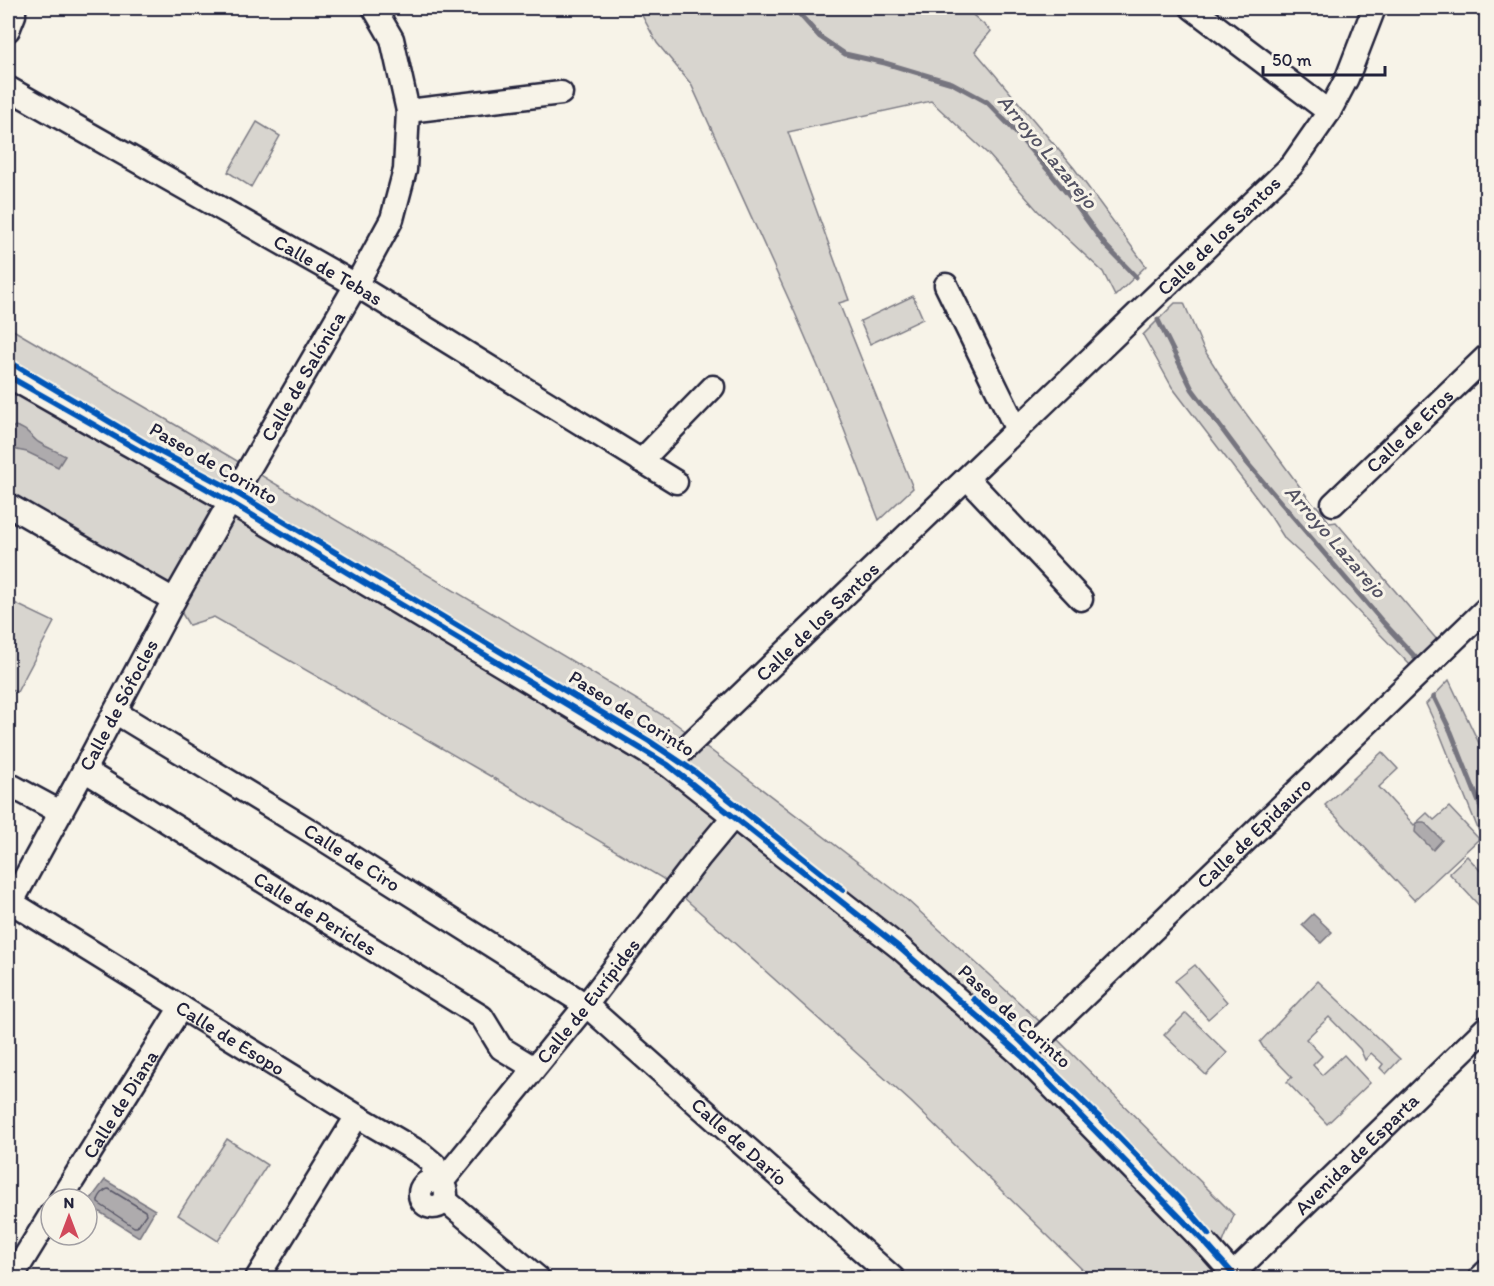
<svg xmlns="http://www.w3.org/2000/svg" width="1494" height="1286" viewBox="0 0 1494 1286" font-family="Itim,sans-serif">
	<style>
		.green { fill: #d8d5cf; stroke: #7d7c85; stroke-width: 1.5 }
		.water { fill: #aeabad; stroke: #76747f; stroke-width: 1.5 }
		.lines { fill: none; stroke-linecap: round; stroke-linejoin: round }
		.shore { stroke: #5a5969; stroke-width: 1.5 }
		.stream { stroke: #76747f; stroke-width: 5 }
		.minor-casing { stroke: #22223b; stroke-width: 27 }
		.minor { stroke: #f7f3e8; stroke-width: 22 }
		.cycleway-casing { stroke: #f7f3e8; stroke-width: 10 }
		.cycleway { stroke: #0057b8; stroke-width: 6 }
		.labels { text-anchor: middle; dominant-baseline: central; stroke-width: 6; stroke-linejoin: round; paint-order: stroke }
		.street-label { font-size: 20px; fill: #22223b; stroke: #f7f3e8 }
		.water-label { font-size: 21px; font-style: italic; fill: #535263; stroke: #f7f3e8 }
	</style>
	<rect width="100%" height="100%" fill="#f7f3e8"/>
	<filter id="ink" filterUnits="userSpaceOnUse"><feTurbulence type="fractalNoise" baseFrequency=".0167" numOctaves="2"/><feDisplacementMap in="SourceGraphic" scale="12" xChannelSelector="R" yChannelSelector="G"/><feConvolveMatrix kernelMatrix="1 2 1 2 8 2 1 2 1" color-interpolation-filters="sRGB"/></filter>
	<g filter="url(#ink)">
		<!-- green -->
		<g class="green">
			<polygon points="638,8 965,8 991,31 975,51 1074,168 1146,266 1115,296 1103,272 1038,211 989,155 931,101 788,132 849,300 839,303 913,488 879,520 835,406 795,313 691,84 657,43"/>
			<polygon points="257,122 280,136 251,187 228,172"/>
			<polygon points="913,296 923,319 870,344 860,321"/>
			<polygon points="1175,303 1184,303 1203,348 1236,400 1314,506 1316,505 1330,523 1336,522 1438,641 1417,659 1411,666 1312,564 1285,539 1271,517 1172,387 1143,335"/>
			<polygon points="8,327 227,455 671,720 906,899 1035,1017 1234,1215 1210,1275 1207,1278 1091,1278 911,1102 662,878 490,776 214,617 189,625 165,586 8,495"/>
			<polygon points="8,600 54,622 17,692 8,689"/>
			<polygon points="1449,680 1486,758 1486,849 1440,734 1426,704"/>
			<polygon points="1382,752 1398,769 1379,787 1414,825 1427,813 1434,820 1449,807 1479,839 1414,900 1325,805"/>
			<polygon points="1467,856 1486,877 1486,909 1484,911 1449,873"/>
			<polygon points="1195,965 1227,1002 1208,1019 1175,981"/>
			<polygon points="1318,981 1400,1059 1386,1074 1380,1068 1383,1064 1371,1053 1365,1060 1360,1049 1329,1017 1306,1039 1322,1056 1313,1065 1322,1075 1344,1055 1370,1083 1327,1124 1287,1082 1292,1077 1263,1047 1260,1042"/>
			<polygon points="1186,1013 1227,1053 1206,1075 1164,1035"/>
			<polygon points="227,1139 267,1165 218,1241 178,1215"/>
		</g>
		<!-- water -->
		<g class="water">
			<path d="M 15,426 C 28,429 29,435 38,442 C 46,447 56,451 65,456 L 58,467 L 27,452 L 17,450 L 10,445 L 8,441 L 8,431 Z"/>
			<polygon points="1420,822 1424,822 1442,840 1433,850 1415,832 1416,823"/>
			<polygon points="1313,914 1332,932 1321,943 1302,925"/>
			<polygon points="105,1180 155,1210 139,1237 87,1204"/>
		</g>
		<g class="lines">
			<!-- shore -->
			<path class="shore" d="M 109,1189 L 145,1211 L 146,1214 L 137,1227 L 134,1227 L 98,1203 C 97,1198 104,1189 109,1189 Z"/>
			<!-- stream -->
			<g class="stream">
				<polyline points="794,8 820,37 845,54 885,63 952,83 987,102 1012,128 1048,170 1070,197 1105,245 1136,277"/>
				<polyline points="1158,320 1192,389 1248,464 1382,621 1417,659"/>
				<polyline points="1434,697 1451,732 1486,820"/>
			</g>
			<!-- minor casing -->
			<g class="minor-casing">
				<g id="minor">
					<polyline points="1192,8 1329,112"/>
					<polyline points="8,30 14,15 14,8"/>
					<path id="s1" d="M 8,88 L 356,285 L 676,482"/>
					<polyline points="408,111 561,93"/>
					<polyline points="946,285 1017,430"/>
					<polyline points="8,376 230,502 668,765 900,948 1022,1056 1208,1246 1233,1274"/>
					<polyline points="641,461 713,387"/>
					<polyline points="967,478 1081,599"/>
					<path id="s2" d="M 1333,504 L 1486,357"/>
					<polyline points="8,505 174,600"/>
					<path id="s3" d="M 115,712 L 312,832 L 586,1005 L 893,1278"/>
					<path id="s4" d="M 668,765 L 1292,165 L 1329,112 L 1347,78 L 1374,8"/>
					<path id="s5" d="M 84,770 L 482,1017 L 501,1048 L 534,1068"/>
					<polyline points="8,784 60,812"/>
					<path id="s6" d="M 11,902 L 357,1116 L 422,1154 L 434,1164 L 432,1181"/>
					<path id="s7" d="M 8,909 L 84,770 L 174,600 L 235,493 L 356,285 L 392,219 L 405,170 L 408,111 L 392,39 L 374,8"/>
					<path id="s8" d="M 1022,1056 L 1486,609"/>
					<circle cx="433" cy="1194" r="13"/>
					<path id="s9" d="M 441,1183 L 586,1005 L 699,858 L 733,817"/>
					<path id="s10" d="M 61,1199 L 181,1007"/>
					<polyline points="445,1200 538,1278"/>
					<polyline points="15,1278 16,1271 51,1214"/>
					<polyline points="257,1278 357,1116"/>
					<path id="s11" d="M 1229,1278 L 1486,1028"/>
					<polyline points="1480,1278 1486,1272"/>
				</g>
			</g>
			<!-- minor -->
			<use href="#minor" class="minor"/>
			<!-- cycleway casing -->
			<g class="cycleway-casing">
				<g id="cycleway">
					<polyline points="8,361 157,450 225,486 649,741 695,772 843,890"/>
					<polyline points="8,376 230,502 668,765 900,948 1022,1056 1208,1246 1233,1274"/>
					<polyline points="974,999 1019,1039 1113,1131 1180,1200 1209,1234"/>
				</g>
			</g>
			<!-- cycleway -->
			<use href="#cycleway" class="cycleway"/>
		</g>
	</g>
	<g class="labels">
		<!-- street labels -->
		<g class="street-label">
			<text stroke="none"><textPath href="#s4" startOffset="764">Calle de los Santos</textPath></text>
			<text stroke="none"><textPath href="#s1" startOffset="368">Calle de Tebas</textPath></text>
			<text stroke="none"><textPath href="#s7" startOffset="609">Calle de Salónica</textPath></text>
			<text stroke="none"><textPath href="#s2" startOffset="106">Calle de Eros</textPath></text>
			<text transform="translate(214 463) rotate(30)">Paseo de Corinto</text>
			<text stroke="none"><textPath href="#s4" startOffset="207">Calle de los Santos</textPath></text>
			<text stroke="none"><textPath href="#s7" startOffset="232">Calle de Sófocles</textPath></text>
			<text transform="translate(632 713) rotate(32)">Paseo de Corinto</text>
			<text stroke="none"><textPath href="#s8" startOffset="322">Calle de Epidauro</textPath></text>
			<text stroke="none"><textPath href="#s3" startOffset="278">Calle de Ciro</textPath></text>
			<text stroke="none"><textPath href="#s5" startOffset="272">Calle de Pericles</textPath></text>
			<text stroke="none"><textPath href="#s9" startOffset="234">Calle de Eurípides</textPath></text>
			<text transform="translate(1015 1016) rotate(42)">Paseo de Corinto</text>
			<text stroke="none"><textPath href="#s6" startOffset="258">Calle de Esopo</textPath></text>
			<text stroke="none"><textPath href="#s10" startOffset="112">Calle de Diana</textPath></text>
			<text stroke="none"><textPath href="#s3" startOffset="760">Calle de Darío</textPath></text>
			<text stroke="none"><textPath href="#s11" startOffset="178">Avenida de Esparta</textPath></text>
		</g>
		<!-- water labels -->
		<g class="water-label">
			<text transform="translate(1048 151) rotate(50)">Arroyo Lazarejo</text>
			<text transform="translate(1336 541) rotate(49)">Arroyo Lazarejo</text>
		</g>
	</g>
	<!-- margin -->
	<rect width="1494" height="1286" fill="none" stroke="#f7f3e8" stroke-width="30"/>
	<rect x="15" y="15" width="1464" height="1256" fill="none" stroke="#22223b" stroke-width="2" filter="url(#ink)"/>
	<!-- north arrow -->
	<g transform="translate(69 1217)"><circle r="28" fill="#f7f3e8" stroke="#a29fa3" stroke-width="1.5"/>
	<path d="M0-4.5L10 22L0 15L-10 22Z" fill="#d1495b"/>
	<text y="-9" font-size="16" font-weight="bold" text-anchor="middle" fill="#22223b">N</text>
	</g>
	<!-- scale -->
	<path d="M1263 66v9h122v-9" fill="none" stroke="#22223b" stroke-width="3"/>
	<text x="1272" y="66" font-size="18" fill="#22223b" stroke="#f7f3e8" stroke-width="4.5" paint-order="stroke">50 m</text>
</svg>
